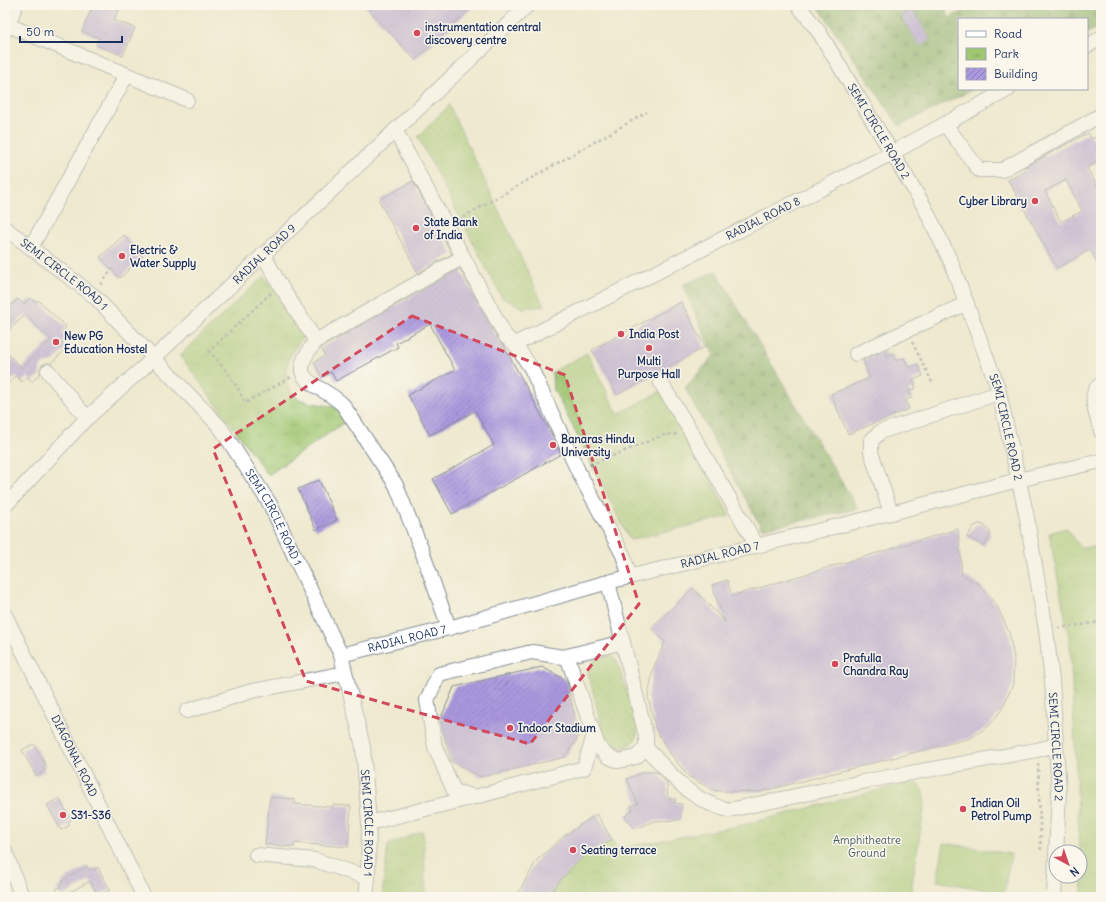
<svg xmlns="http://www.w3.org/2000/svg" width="1106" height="902" viewBox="0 0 1106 902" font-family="Delius,sans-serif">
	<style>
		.grass { fill: url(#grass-dots); stroke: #5d7a68 }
		.forest { fill: url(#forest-firs); stroke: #4d6d60 }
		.park { fill: url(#park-tufts); stroke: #5d7a68 }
		.pitch { fill: #9fc671; stroke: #5d7a68 }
		.building { fill: url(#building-hatch); fill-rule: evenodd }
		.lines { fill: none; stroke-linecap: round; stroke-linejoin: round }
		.minor-casing { stroke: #848c96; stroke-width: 16 }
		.path { stroke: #848c96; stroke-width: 2.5; stroke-dasharray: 3 3; stroke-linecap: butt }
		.minor { stroke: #fff; stroke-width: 14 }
		.marked { fill: none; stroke: #d1495b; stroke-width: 3; stroke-dasharray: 8 5; stroke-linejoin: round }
		.poi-dot { fill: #d1495b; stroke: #fbf7ec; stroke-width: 1.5 }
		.labels { text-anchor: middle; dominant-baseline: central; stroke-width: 3; stroke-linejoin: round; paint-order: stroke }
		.poi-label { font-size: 11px; font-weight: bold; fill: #1b2f5e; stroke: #fbf7ec; text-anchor: start }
		.street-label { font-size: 11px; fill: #1b2f5e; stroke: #fbf7ec }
		.park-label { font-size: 11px; fill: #435c64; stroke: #fbf7ec }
	</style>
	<defs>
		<pattern id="grass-dots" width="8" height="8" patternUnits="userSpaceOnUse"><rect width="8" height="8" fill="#9fc671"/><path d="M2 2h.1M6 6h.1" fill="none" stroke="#88aa64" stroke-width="1.8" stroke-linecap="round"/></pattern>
		<pattern id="forest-firs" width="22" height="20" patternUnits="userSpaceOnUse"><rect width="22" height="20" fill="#7fab63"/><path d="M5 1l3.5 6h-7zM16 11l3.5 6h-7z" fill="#678c55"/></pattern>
		<pattern id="park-tufts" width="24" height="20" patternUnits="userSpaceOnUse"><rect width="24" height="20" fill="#9fc671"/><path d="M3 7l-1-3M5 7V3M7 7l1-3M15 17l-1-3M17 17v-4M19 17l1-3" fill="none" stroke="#88aa64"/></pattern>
		<pattern id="building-hatch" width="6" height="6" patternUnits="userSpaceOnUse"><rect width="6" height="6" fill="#ab98de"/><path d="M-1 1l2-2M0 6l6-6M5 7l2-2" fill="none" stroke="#8a7cb7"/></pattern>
	</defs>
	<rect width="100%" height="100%" fill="#fbf7ec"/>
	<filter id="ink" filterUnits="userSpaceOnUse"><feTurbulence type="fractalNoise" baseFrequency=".025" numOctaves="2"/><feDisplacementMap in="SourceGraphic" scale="8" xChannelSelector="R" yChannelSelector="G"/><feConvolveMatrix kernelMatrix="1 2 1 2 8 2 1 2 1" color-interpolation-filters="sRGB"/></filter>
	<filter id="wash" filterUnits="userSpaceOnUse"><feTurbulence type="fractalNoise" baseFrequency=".012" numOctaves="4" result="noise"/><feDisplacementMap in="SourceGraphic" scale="16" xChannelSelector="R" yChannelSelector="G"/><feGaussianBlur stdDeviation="0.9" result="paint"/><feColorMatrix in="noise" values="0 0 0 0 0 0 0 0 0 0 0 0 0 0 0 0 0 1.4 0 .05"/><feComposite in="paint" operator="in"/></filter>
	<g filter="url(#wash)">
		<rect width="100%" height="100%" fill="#eee9cf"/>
		<!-- grass -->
		<g class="grass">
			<polygon points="449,105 544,306 523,308 502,298 418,137"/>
			<polygon points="587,353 618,414 663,390 730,516 630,540 553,388 552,372"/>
			<path d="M 610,655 L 617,661 L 638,726 C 637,744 631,749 613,747 L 605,739 L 588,672 C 593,659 598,658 610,655 Z"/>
		</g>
		<!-- forest -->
		<g class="forest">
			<polygon points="817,5 943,5 949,18 974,5 1101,5 1101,26 1087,33 1087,19 959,19 959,89 974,89 899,126"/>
			<polygon points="716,271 858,509 762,529 685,388 714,355 682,285"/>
		</g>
		<!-- park -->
		<g class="park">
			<polygon points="264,276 305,334 294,349 288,361 286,380 291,391 298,399 312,403 337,407 348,420 268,475 180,355"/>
			<polygon points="1067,528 1080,547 1101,547 1101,897 1082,897 1070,643 1049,533"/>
			<polygon points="907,783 917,783 922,790 925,802 910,897 516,897 537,860 564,836 597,814 617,849 742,825"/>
			<polygon points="423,831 426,897 382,897 388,845"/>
		</g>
		<!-- pitch -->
		<polygon class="pitch" points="944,843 1011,854 1004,893 937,881"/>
		<g id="blocks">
			<!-- building -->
			<g class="building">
				<polygon points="93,5 121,5 114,20 135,28 123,56 96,45 99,38 82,31"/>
				<polygon points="364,5 475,5 415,60"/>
				<polygon points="911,7 930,39 919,46 900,14"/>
				<path d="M 1088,133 L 1092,139 L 1101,134 L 1101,160 L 1087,168 L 1101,192 L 1101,270 L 1090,250 L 1057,268 L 1008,180 L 1026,171 L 1025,167 ZM 1066,180 L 1082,211 L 1061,222 L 1045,191 Z"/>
				<polygon points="413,181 452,254 418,273 379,200"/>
				<polygon points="124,235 143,256 120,278 100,257"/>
				<polygon points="460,269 499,341 504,346 551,433 561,454 452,514 433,479 494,445 475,411 430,435 408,395 455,370 430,324 396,343 398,347 336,381 331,372 322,377 314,362 325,356 321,349 322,347"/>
				<polygon points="30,298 35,302 38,300 66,327 62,332 68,339 61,344 66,349 51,363 46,363 42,365 40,368 40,374 32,382 28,377 22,382 16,376 5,386 5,351 22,368 51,340 25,315 5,334 5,311 18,299 24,304"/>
				<polygon points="681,302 705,347 617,395 592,350"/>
				<polygon points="885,350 887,356 892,353 896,361 904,358 909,368 918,364 923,376 913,380 916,388 909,391 912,398 906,400 909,409 848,434 831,394 870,378 863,360"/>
				<polygon points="319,480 337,520 316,530 298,489"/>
				<polygon points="979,524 984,525 990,532 990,536 984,546 967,537 974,526"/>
				<polygon points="958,529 962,575 979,584 997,606 1009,632 1014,658 1013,684 1002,709 990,725 971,738 759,792 715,791 688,776 670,753 656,730 648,697 653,669 665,642 651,628 693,588 725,622 712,585 727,580 732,596"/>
				<polygon points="542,667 566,680 567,682 579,736 565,757 481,777 451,761 440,720 454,687"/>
				<polygon points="34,744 46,766 43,767 45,771 36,776 22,750"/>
				<polygon points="644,772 657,772 667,783 668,798 676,799 674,803 682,804 680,820 654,821 635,829 625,816 633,810 631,806 638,804 627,779"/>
				<polygon points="270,797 295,799 295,804 333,807 333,805 351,806 348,847 294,843 294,847 265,844"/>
				<polygon points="59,798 71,820 68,822 70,825 61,830 47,805"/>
				<polygon points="597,814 612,840 581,859 561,879 548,897 516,897 537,860 564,836"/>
				<polygon points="87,866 89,870 93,868 94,870 98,867 110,890 98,896 90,881 61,897 56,889 61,886 60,884 63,883 62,881"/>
			</g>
		</g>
	</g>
	<g filter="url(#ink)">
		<use href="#blocks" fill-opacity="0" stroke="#848c96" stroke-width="1"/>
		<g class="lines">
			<!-- minor casing -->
			<g class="minor-casing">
				<g id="minor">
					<path id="s1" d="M 798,5 L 819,32 L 924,206 L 951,262 L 998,388 L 1026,513 L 1046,630 L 1052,681 L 1059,793 L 1054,897"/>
					<polyline points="8,25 187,100"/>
					<polyline points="5,31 16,5"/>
					<polyline points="1087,46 1101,38"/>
					<polyline points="945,124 979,170 1002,170 1101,115"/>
					<polyline points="395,130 506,337 515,344 531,368 578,471 623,555 630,577"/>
					<path id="s2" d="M 5,228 L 94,296 L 220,427 L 270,504 L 341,655 L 363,747 L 369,823 L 368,878 L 366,897"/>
					<polyline points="31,247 126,76"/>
					<path d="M 263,254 L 280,285 L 316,341 C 281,384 319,381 343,405 L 396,485 L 422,551 L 449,628"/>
					<polyline points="316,341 463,257"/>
					<path id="s3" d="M 515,344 L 892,153 L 1009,89"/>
					<polyline points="856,354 967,303"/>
					<polyline points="48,371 87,418"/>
					<polyline points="661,383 691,432 757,546"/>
					<path d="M 1101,384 C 1086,393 1098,418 1101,431"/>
					<path id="s4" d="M 5,506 L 87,418 L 154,358 L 528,5"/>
					<polyline points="891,513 871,452 871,441 880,432 999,393"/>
					<path d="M 608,582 L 646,736 L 646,748 C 666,768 684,793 711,804 C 716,807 723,808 729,810 L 872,780 L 1037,750 L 1056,745"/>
					<path id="s5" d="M 5,615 L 144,897"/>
					<path id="s6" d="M 341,655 L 449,628 L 608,582 L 891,513 L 1018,480 L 1101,461"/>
					<polyline points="567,656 594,735 584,768 475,797 454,791 435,747 427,700 439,674 532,652 563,657 623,642"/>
					<polyline points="187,711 252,691 345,673"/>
					<polyline points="594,735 598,746 607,756 619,761 636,757 646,748"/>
					<polyline points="369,823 474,797"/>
					<polyline points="5,851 22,897"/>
					<polyline points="256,855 315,860 368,878"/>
				</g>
			</g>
			<!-- path -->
			<g class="path">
				<polyline points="458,220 647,112"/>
				<polyline points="101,285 112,269"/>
				<path d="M 271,293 L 209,351 C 224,367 236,383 245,403 L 291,377"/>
				<polyline points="912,342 933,384"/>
				<polyline points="590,465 664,435 677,434"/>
				<polyline points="1058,628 1101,622"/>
				<polyline points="1038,763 1041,853"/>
			</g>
			<!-- minor -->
			<use href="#minor" class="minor"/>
		</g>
	</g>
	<!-- marked area -->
	<path d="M0 0H1106V902H0ZM 412,316 L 565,375 L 639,604 L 530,744 L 306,681 L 213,449 Z" fill="#eee9cf" fill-opacity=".55" fill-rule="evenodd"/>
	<path class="marked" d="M 412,316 L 565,375 L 639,604 L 530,744 L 306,681 L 213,449 Z"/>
	<!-- markers -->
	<g class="poi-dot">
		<circle cx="417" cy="33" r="4"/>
		<circle cx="1035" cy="201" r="4"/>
		<circle cx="416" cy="228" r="4"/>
		<circle cx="122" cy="256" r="4"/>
		<circle cx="621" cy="334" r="4"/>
		<circle cx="56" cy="342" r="4"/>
		<circle cx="649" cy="348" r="4"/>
		<circle cx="553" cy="445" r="4"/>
		<circle cx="835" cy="664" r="4"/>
		<circle cx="510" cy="728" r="4"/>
		<circle cx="963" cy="809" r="4"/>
		<circle cx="63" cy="815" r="4"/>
		<circle cx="573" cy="850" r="4"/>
	</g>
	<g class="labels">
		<!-- poi labels -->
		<g class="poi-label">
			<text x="425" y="27">instrumentation central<tspan x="425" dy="13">discovery centre</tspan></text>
			<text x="1027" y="201" text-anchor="end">Cyber Library</text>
			<text x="424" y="222">State Bank<tspan x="424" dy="13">of India</tspan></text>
			<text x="130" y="250">Electric &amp;<tspan x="130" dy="13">Water Supply</tspan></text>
			<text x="629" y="334">India Post</text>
			<text x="64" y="336">New PG<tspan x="64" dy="13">Education Hostel</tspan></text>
			<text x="649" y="361" text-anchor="middle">Multi<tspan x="649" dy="13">Purpose Hall</tspan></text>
			<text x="561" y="439">Banaras Hindu<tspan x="561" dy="13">University</tspan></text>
			<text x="843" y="658">Prafulla<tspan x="843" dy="13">Chandra Ray</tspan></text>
			<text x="518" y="728">Indoor Stadium</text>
			<text x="971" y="803">Indian Oil<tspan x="971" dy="13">Petrol Pump</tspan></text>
			<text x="71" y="815">S31-S36</text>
			<text x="581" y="850">Seating terrace</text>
		</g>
		<!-- street labels -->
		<g class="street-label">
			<text stroke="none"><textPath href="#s1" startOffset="150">SEMI CIRCLE ROAD 2</textPath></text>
			<text stroke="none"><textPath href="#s3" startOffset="278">RADIAL ROAD 8</textPath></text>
			<text stroke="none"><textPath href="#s4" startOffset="362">RADIAL ROAD 9</textPath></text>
			<text stroke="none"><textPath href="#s2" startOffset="75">SEMI CIRCLE ROAD 1</textPath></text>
			<text stroke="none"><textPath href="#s1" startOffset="474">SEMI CIRCLE ROAD 2</textPath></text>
			<text stroke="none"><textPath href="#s2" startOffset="399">SEMI CIRCLE ROAD 1</textPath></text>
			<text stroke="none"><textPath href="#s6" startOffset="392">RADIAL ROAD 7</textPath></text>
			<text stroke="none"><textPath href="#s6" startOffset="68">RADIAL ROAD 7</textPath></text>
			<text stroke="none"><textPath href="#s1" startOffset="798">SEMI CIRCLE ROAD 2</textPath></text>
			<text stroke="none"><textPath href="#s5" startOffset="157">DIAGONAL ROAD</textPath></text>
			<text stroke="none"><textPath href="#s2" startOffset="723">SEMI CIRCLE ROAD 1</textPath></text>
		</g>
		<!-- park labels -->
		<g class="park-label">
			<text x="867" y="840">Amphitheatre<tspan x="867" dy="13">Ground</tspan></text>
		</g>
	</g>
	<!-- margin -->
	<rect width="1106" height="902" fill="none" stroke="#fbf7ec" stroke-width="20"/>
	<!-- legend -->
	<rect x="958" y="18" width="130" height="72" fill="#fbf7ec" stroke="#a1a7b3"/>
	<rect x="966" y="31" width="20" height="6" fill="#ffffff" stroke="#a1a7b3"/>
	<text x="994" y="38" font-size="12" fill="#1b2f5e">Road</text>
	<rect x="966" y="48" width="20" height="12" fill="url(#park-tufts)" stroke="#a1a7b3"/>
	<text x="994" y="58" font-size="12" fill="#1b2f5e">Park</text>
	<rect x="966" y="68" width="20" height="12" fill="url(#building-hatch)" stroke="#a1a7b3"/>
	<text x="994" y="78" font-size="12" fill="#1b2f5e">Building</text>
	<!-- north arrow -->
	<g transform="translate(1068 864) rotate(140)"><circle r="19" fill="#fbf7ec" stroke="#a1a7b3"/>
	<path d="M0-3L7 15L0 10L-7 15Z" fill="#d1495b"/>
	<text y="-6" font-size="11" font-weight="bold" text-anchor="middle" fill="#1b2f5e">N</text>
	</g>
	<!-- scale -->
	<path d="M20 36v6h102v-6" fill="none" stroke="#1b2f5e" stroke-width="2"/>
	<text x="26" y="36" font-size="12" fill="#1b2f5e" stroke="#fbf7ec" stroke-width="3" paint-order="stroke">50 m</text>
</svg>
